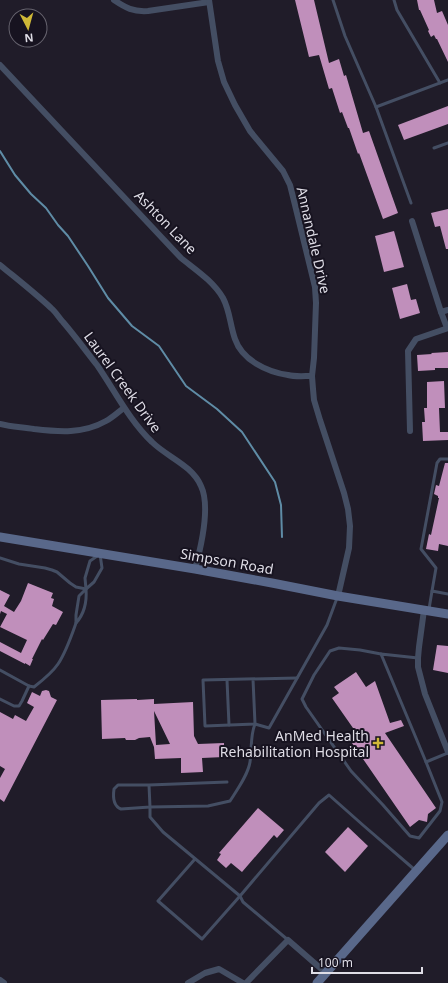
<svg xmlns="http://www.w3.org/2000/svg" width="448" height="983" viewBox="0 0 448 983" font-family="'Noto Sans',sans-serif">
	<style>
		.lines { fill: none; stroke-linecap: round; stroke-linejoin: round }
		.stream { stroke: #5f8ca6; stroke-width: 2 }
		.building { fill: #c08fbb; fill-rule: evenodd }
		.lane { stroke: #444e63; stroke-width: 3 }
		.street { stroke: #444e63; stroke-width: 6 }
		.secondary { stroke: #59688a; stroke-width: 9 }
		.poi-dot { fill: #cfb837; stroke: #171320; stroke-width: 1.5 }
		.labels { text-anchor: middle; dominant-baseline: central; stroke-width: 4; stroke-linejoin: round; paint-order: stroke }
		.street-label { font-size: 14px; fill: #dfdde6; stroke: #171320 }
		.poi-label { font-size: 14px; fill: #dfdde6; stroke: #171320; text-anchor: end }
	</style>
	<rect width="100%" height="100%" fill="#201c29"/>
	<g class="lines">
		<!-- stream -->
		<polyline class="stream" points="0,151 15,175 31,194 46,208 58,225 68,236 88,266 108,298 132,326 159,346 186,386 217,409 242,432 275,482 281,505 282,537"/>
	</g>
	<!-- building -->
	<g class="building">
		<polygon points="295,0 314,0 329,63 339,59 344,76 346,75 363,133 369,131 398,213 383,219 359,153 358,154 349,128 348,128 342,112 340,113 332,88 329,89 319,55 309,57"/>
		<polygon points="417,0 434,0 437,13 442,11 448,25 448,62 437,39 436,39 434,35 431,37 428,31 429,30 420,10 419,10"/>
		<polygon points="448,106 448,124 404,140 398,125"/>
		<polygon points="448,209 448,249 446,249 440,226 435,227 431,213"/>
		<polygon points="394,231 404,267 384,272 375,236"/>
		<polygon points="407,284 411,300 416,299 420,313 400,319 392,288"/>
		<polygon points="448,352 448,368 435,368 435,370 418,371 417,355 432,354 431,353"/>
		<polygon points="444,381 445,408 439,408 440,432 448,432 448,440 423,441 422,422 425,422 424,408 427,408 427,382"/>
		<polygon points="445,463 448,463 448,546 439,544 438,551 426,549 429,534 431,535 439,498 438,498 438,496 434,494 436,485 439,486"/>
		<polygon points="28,583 53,593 51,598 54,599 52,606 63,612 56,625 53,624 43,640 42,639 32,659 33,659 30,666 25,663 25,664 0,651 0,642 21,653 27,640 0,627 7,614 1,611 0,614 0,590 10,595 4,606 14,612 21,601"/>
		<polygon points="437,645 448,646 448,673 433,670"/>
		<polygon points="356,672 366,687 375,681 390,723 401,720 404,726 385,733 436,808 428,814 427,822 419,820 410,827 352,743 360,738 332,698 339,693 334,687"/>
		<polygon points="46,690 49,691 51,697 57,700 4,802 0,799 0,778 5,769 0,766 0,712 13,719 15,715 26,721 34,707 27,703 32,692 40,696 42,691"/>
		<path d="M 137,699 L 137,700 L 154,699 L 154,704 L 193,702 L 194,736 L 198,744 L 224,743 L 224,757 L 202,758 L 203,772 L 181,773 L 181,758 L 155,759 L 154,747 L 150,737 L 139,738 L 135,740 L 126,740 L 125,738 L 102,739 L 101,700 ZM 154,711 L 170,744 L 156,745 Z"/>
		<polygon points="258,808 284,830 277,838 274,835 242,872 231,863 226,868 217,860 221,854 219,853"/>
		<polygon points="348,827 368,846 345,872 325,852"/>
	</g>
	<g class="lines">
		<!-- lane -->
		<g class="lane">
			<polyline points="333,0 345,36 376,107 411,203"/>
			<polyline points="394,0 397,10 440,83"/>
			<polyline points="376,107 448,80"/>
			<polyline points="434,148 448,143"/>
			<polygon points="100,554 102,568 94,582 86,589 85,578 90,561"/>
			<polyline points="0,558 19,564 45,568 52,570 57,572 70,583 76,587 86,589"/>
			<path d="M 86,589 C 87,602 85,613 76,623 L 76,615 L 79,596 Z"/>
			<polyline points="432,591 436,568 421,549 437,463 440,459 448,459"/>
			<polyline points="429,609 432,591 448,594"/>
			<polyline points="381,654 360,650 339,648 330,651 314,675 302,699 306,707 351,771 383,805 410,836 419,838 440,811 442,802 426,762"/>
			<polyline points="418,658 381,654 426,762 448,753"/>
			<path d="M 0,670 L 29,686 L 34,687 C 43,680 52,673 58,664 C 66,652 71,637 76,623"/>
			<polyline points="253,679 255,724 205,726 203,680 297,678"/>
			<polyline points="227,680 229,725"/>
			<polyline points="0,699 14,706 19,706 22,701 29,686"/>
			<path d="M 149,785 L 118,785 L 114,789 C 113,796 113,806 121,809 L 150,807 L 149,785 L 227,782"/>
			<path d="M 195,859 L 158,901 L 202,939 L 240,896 L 163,832 L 150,817 L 150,807 L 208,806 L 230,801 C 237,790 248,775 250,762 C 252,749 250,736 255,724 L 269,728 L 327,625 L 337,598"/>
			<polyline points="288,940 243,902 240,896 319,803 329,795 364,826 415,870"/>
		</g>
		<!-- street -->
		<g class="street">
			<path d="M 114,0 C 126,8 133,12 148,11 L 209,2"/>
			<polyline points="209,0 218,61 224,82 235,105 250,131 283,171 290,185 295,205 315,287 316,303 314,358 312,376 313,389 314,400 320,420 344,493 348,509 350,526 349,548 338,596"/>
			<path d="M 0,65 L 181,258 C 196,270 213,281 223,298 C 230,311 230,325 235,339 C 242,360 267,372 288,375 C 295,377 304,376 312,376"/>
			<polyline points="412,221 441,312"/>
			<path d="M 0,265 C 17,279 35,293 51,308 C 56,312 59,318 63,322 C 75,336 86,351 97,365 C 115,391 129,420 152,442 C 167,457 192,465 201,486 C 211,507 201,547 195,569"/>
			<polyline points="447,328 441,312 448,310"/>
			<path d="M 0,424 C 11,427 23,427 34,429 C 59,432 83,434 106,421 C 113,417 118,412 124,408"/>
			<polyline points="410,431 408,351 416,339 448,328"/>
			<polyline points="424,610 419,647 418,658 418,667 425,694 448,752"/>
			<polyline points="0,980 4,983"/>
			<polyline points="188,983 205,973 219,969 243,983"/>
			<polyline points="246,983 288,940 326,973"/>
		</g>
		<!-- secondary -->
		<g class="secondary">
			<polyline points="0,537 195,569 272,583 338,596 448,614"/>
			<polyline points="317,983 448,835"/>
		</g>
	</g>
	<!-- markers -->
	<path class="poi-dot" d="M376 737h4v4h4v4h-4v4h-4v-4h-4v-4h4z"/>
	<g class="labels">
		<!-- street labels -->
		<g class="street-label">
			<text transform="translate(166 222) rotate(46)">Ashton Lane</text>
			<text transform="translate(314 240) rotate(77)">Annandale Drive</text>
			<text transform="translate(123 382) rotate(54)">Laurel Creek Drive</text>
			<text transform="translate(227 561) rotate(10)">Simpson Road</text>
		</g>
		<!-- poi labels -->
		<g class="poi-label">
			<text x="369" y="735">AnMed Health<tspan x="369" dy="16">Rehabilitation Hospital</tspan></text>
		</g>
	</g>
	<!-- north arrow -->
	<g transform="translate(28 28) rotate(174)"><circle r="19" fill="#171320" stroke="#67646f"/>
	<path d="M0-3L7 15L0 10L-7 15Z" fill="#cfb837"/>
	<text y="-6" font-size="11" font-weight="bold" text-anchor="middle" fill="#dfdde6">N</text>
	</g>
	<!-- scale -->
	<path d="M312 967v6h110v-6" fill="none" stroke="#dfdde6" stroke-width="2"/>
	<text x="318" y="967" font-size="12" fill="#dfdde6" stroke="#171320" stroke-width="3" paint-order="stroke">100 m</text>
</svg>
